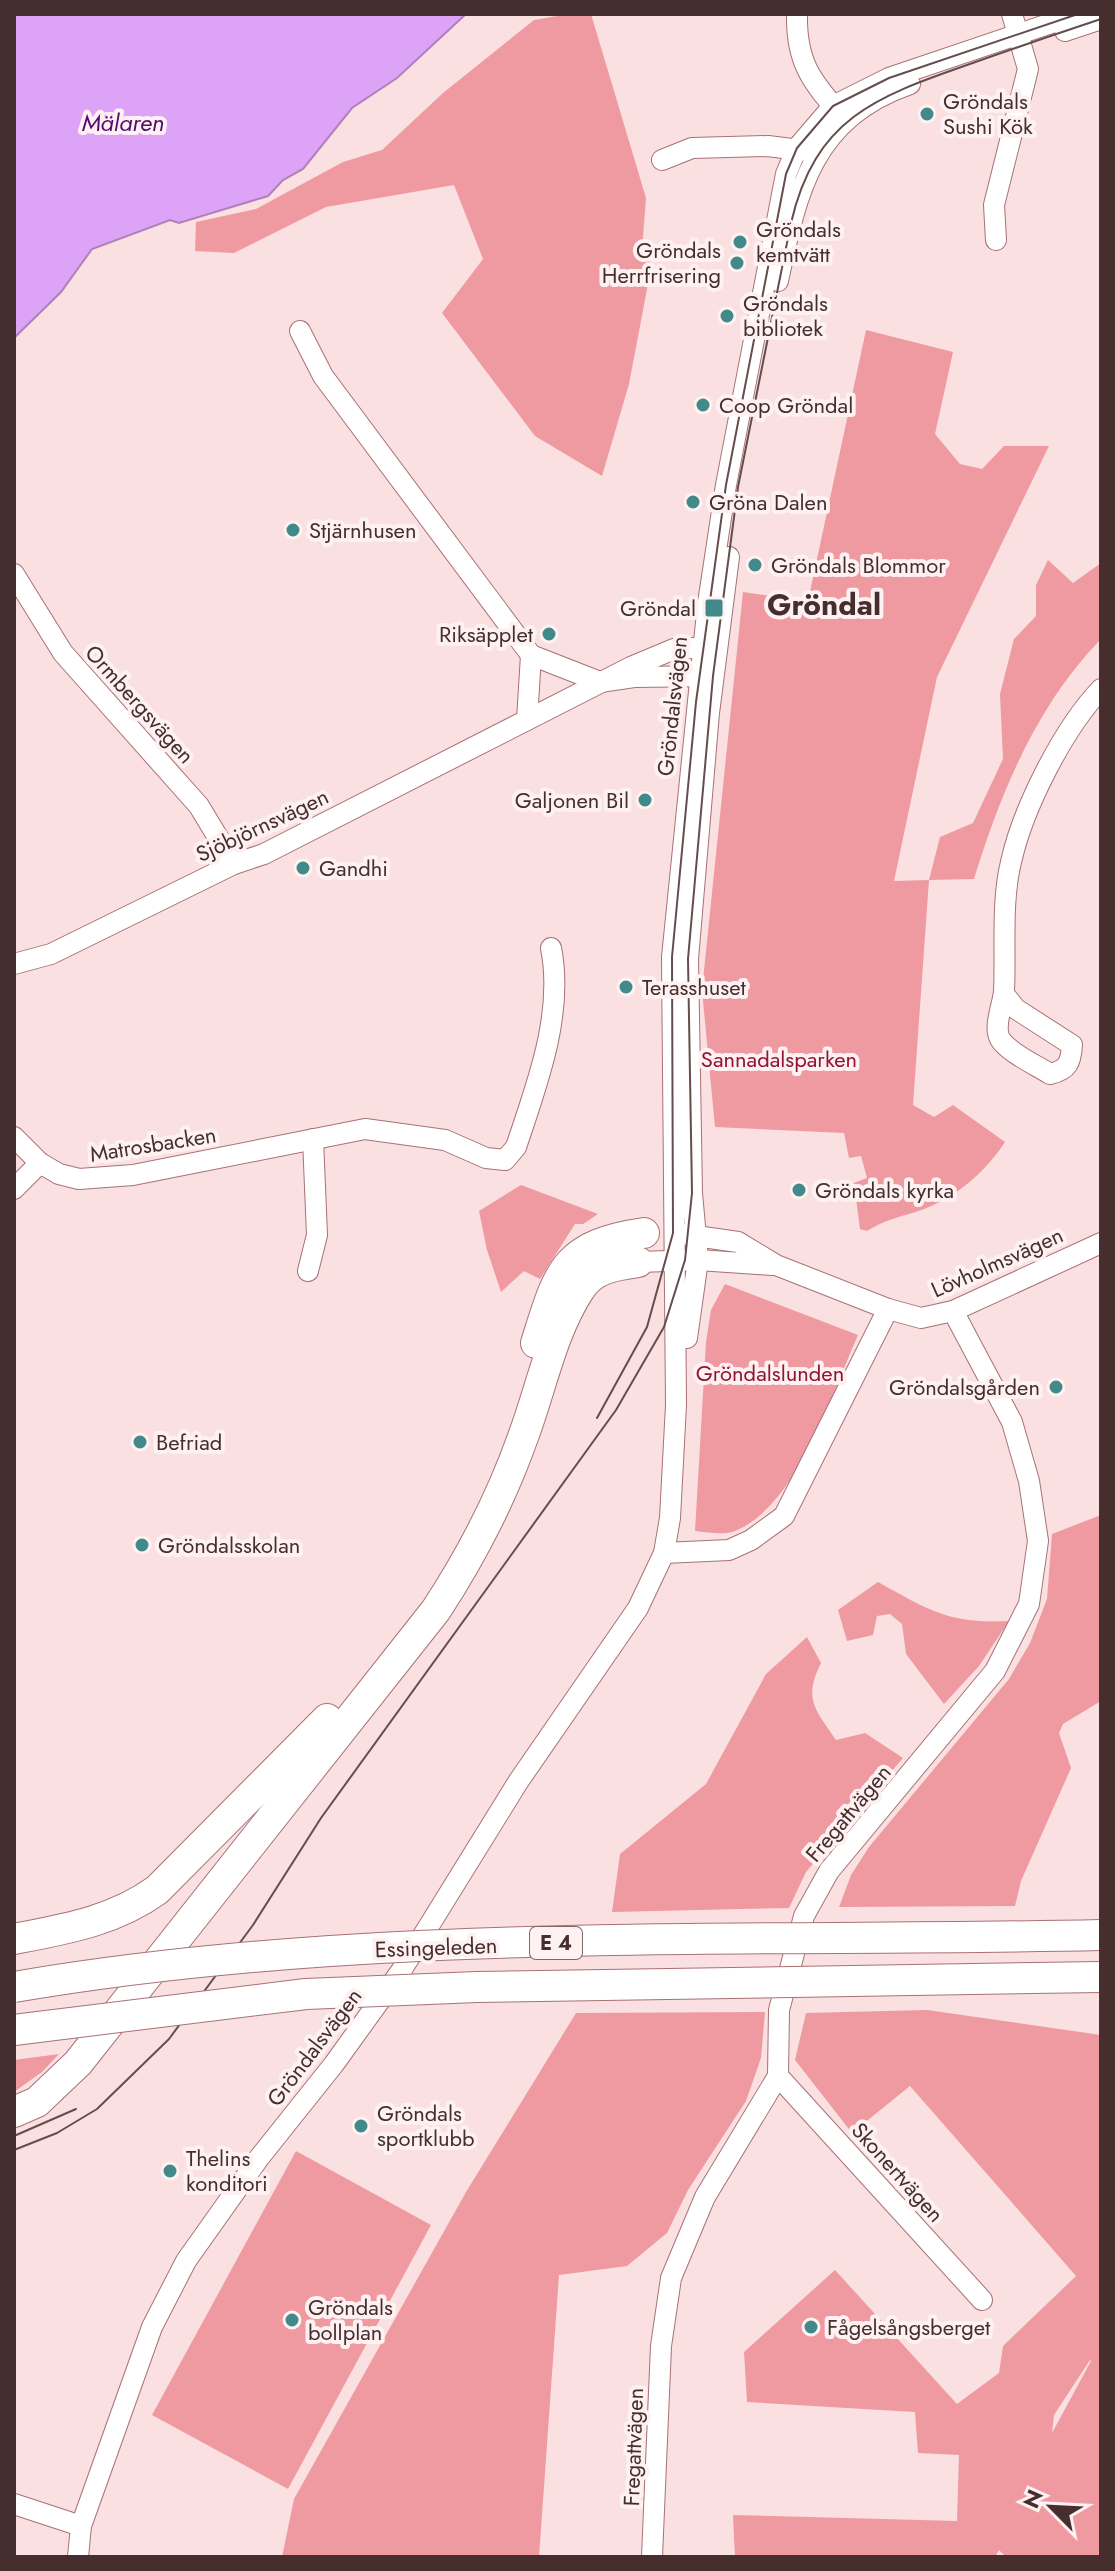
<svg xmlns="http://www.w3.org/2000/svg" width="1115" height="2571" viewBox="0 0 1115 2571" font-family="Jost,sans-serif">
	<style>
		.green { fill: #ef9aa1; fill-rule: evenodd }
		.water { fill: #dca3f6; stroke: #af80ba; stroke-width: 2 }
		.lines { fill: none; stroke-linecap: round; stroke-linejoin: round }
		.minor-casing { stroke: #a87175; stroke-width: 22 }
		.highway-casing { stroke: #a87175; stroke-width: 32 }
		.minor { stroke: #fff; stroke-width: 20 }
		.highway { stroke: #fff; stroke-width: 30 }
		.tram { stroke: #654d4e; stroke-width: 2 }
		.highway-bridge-casing { stroke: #a87175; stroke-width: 32; stroke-linecap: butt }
		.highway-bridge { stroke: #fff; stroke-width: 30 }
		.poi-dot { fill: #428a8a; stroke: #fef1f2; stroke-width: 3 }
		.labels { text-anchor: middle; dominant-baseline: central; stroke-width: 8; stroke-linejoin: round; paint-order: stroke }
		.shield { fill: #fef1f2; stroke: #7d686a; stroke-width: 2 }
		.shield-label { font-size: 20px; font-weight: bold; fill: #462e2f }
		.poi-label { font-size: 22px; fill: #462e2f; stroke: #fef1f2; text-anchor: start }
		.street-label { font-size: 22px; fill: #462e2f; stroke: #fef1f2 }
		.park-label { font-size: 22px; fill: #921433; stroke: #fef1f2 }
		.water-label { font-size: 24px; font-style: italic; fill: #550a6f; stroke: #fef1f2 }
		.district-label { font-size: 30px; font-weight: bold; fill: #462e2f; stroke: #fef1f2 }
	</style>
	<rect width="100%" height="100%" fill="#fae0e1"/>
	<!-- green -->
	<g class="green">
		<polygon points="569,14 591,14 646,198 643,237 651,268 629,384 602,476 535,436 442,313 483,259 454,185 326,207 234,253 195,251 196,222 256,209 343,162 382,150 443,93 534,20"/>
		<path d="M 866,330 L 953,352 L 935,434 L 960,464 L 982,469 L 1004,446 L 1049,446 L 937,677 L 894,881 L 929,880 L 940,837 L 973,823 L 1003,759 L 1000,694 L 1014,639 L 1036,616 L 1036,585 L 1048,560 L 1073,583 L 1101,563 L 1101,639 C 1036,706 1001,792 974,879 L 929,880 L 913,1105 L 934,1117 L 953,1105 L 1005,1142 C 986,1171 958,1196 924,1209 C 902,1217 888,1218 867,1231 L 860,1229 L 854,1183 L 867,1178 L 861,1156 L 849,1158 L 844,1133 L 715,1127 L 702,990 L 743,592 L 808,601 Z"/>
		<polygon points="521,1185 598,1214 583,1224 575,1224 540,1279 524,1271 501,1292 487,1250 479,1211"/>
		<path d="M 725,1284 L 858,1335 C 832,1393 796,1510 732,1532 C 721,1535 707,1532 695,1531 L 706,1342 L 711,1310 Z"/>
		<polygon points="1101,1515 1101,1701 1063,1724 1059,1733 1071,1768 1021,1881 1015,1906 839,1907 851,1875 869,1847 1009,1679 1030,1643 1047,1599 1052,1534"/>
		<path d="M 878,1582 C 929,1610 948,1624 1009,1621 L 979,1666 L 944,1704 L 906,1654 L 902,1624 L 890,1614 L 877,1616 L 873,1635 L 847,1641 L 838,1610 Z"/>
		<path d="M 807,1637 L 821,1663 C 803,1699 815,1709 836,1740 L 865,1733 L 903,1758 L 806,1872 L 789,1908 L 612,1912 L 620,1854 L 706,1784 L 766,1674 Z"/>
		<path d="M 927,2010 L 1101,2035 L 1101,2557 L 1006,2557 L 999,2550 L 995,2557 L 735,2557 L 733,2515 L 957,2521 L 959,2455 L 918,2453 L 915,2412 L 747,2402 L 744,2352 L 835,2270 L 957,2404 L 999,2373 L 1003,2346 L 1076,2276 L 910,2086 L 852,2133 L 795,2060 L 806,2013 ZM 1090,2360 L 1091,2361 L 1052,2433 L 1054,2415 Z"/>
		<polygon points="765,2012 761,2058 746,2101 688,2190 667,2233 627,2266 559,2275 539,2557 282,2557 294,2499 466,2192 576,2013"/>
		<polygon points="59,2054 42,2072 14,2092 14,2060"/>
		<polygon points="296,2151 431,2225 288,2489 152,2415"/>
	</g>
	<!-- water -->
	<polygon class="water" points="14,14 466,14 397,78 352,108 303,169 283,180 268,196 179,223 170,220 92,249 61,292 14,338"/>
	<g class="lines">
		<!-- minor casing -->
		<g class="minor-casing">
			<g id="minor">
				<path d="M 797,14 C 796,62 811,81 842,116"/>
				<polyline points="1065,31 1101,19"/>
				<polyline points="662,160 692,148 768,146 807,151"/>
				<polyline points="996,240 994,205 1028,69 1012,14"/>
				<path d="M 778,281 C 797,191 812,118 910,84"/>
				<polyline points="300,331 323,376 531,655 600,682 634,677 711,676"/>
				<polyline points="14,574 63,653 199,806 234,864"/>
				<polyline points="527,720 531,655"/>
				<polyline points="14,964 51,954 234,864 264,854 631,667 674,649 713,647"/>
				<path d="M 1004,994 L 1016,1009 L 1072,1045 C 1071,1062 1068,1070 1050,1074 C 1036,1065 1009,1053 1000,1039 C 993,1026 1003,1005 1004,991 C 1006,949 1001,903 1011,862 C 1023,808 1063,729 1101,689"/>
				<path d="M 14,1137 L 40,1163 L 59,1174 L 79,1179 L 133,1175 L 365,1129 L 445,1140 L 486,1158 L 505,1160 L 516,1147 C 537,1084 564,1014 551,948"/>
				<polyline points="14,1189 40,1163"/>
				<polyline points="682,1234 738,1242 776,1265 888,1309 921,1318 953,1311 1101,1243"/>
				<polyline points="638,1262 698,1260 772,1265"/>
				<polyline points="308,1271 317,1235 313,1139"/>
				<polyline points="687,1338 698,1260 692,1193 688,959 709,713 729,557"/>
				<polyline points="664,1553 729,1550 751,1540 784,1516 888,1309"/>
				<polyline points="778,2076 982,2300"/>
				<polyline points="14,2504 81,2526"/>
				<polyline points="78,2557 81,2526 152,2327 186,2261 259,2158 334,2064 401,1971 518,1782 638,1608 664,1553 670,1518 676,1405 672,957 708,603 726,485 786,174 797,148 833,106 889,78 1078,14"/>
				<polyline points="652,2557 661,2346 671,2278 705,2197 778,2076 779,2010 804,1916 829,1871 995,1671 1029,1604 1038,1541 1029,1481 1012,1422 953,1311"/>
			</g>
		</g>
		<!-- highway casing -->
		<g class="highway-casing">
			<g id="highway">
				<path d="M 536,1343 C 559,1271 563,1245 644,1233"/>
				<path d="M 14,1939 C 66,1929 114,1921 157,1890 L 327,1719"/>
				<path d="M 14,2112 L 37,2102 L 78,2063 L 436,1610 C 472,1555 501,1499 523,1437 C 541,1389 552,1331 580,1289 C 593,1268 616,1265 638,1262"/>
			</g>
		</g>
		<!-- minor -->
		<use href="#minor" class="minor"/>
		<!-- highway -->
		<use href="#highway" class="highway"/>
		<!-- tram -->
		<g class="tram">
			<polyline points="597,1418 647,1327 673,1233 672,957 696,702 726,485 786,174 797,148 833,106 889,78 1078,14"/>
			<polyline points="14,2136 76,2109"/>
			<path d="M 14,2150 L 57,2133 L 97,2109 L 169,2039 L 253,1925 L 321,1818 L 616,1410 L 664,1327 L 685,1260 L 692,1193 L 688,959 L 713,676 L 738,487 L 791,223 C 815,119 875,97 967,65 C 1012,49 1056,34 1101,19"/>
		</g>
		<!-- highway-bridge casing -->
		<g class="highway-bridge-casing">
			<g id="highway-bridge">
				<path d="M 14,1987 C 372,1926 739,1943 1101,1935"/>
				<polyline points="14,2030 306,1994 477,1987 1101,1977"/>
			</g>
		</g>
		<!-- highway-bridge -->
		<use href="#highway-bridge" class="highway-bridge"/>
	</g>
	<!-- markers -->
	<g class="poi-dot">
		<circle cx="927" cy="114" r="8"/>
		<circle cx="740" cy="242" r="8"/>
		<circle cx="737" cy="263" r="8"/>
		<circle cx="727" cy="316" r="8"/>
		<circle cx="703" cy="405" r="8"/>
		<circle cx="693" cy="502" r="8"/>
		<circle cx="293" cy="530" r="8"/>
		<circle cx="755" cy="565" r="8"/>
		<rect x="704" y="598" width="20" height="20" rx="4"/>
		<circle cx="549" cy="634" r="8"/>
		<circle cx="645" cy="800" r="8"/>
		<circle cx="303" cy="868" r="8"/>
		<circle cx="626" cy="987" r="8"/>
		<circle cx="799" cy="1190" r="8"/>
		<circle cx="1056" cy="1387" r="8"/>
		<circle cx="140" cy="1442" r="8"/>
		<circle cx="142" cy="1545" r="8"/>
		<circle cx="361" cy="2126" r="8"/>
		<circle cx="170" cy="2171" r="8"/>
		<circle cx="292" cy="2320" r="8"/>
		<circle cx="811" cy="2327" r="8"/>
	</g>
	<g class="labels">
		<!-- shield labels -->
		<rect class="shield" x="530" y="1927" width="52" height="32" rx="6"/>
		<g class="shield-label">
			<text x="556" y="1943">E 4</text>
		</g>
		<!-- poi labels -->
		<g class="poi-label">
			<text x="943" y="101">Gröndals<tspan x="943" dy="25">Sushi Kök</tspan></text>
			<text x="756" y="229">Gröndals<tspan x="756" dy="25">kemtvätt</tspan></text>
			<text x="721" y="250" text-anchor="end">Gröndals<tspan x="721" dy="25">Herrfrisering</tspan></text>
			<text x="743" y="303">Gröndals<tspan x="743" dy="25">bibliotek</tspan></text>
			<text x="719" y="405">Coop Gröndal</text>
			<text x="709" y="502">Gröna Dalen</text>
			<text x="309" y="530">Stjärnhusen</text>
			<text x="771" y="565">Gröndals Blommor</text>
			<text x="696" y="608" text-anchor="end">Gröndal</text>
			<text x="533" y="634" text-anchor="end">Riksäpplet</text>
			<text x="629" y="800" text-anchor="end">Galjonen Bil</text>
			<text x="319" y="868">Gandhi</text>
			<text x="642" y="987">Terasshuset</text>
			<text x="815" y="1190">Gröndals kyrka</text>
			<text x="1040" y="1387" text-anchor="end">Gröndalsgården</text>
			<text x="156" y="1442">Befriad</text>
			<text x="158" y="1545">Gröndalsskolan</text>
			<text x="377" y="2113">Gröndals<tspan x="377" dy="25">sportklubb</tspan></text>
			<text x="186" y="2158">Thelins<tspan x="186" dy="25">konditori</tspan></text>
			<text x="308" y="2307">Gröndals<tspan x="308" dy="25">bollplan</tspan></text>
			<text x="827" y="2327">Fågelsångsberget</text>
		</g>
		<!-- street labels -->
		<g class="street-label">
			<text transform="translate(140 704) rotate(48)">Ormbergsvägen</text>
			<text transform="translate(672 706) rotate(-84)">Gröndalsvägen</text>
			<text transform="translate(262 825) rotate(-25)">Sjöbjörnsvägen</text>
			<text transform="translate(153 1144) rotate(-9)">Matrosbacken</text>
			<text transform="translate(997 1262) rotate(-24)">Lövholmsvägen</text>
			<text transform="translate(848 1813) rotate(-50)">Fregattvägen</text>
			<text transform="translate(436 1947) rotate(-2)">Essingeleden</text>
			<text transform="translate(314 2047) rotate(-53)">Gröndalsvägen</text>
			<text transform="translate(898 2172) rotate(48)">Skonertvägen</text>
			<text transform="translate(633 2447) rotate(-88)">Fregattvägen</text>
		</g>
		<!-- park labels -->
		<g class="park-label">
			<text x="779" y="1059">Sannadalsparken</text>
			<text x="770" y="1373">Gröndalslunden</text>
		</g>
		<!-- water labels -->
		<g class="water-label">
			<text x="123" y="122">Mälaren</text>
		</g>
		<!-- district labels -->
		<g class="district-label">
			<text x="824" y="604">Gröndal</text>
		</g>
	</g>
	<!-- border -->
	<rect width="1115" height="2571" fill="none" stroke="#462e2f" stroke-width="32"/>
	<!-- north arrow -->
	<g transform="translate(1051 2507) rotate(294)" stroke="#fef1f2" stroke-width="6" paint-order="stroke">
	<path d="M0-6L14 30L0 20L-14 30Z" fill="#462e2f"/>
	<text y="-12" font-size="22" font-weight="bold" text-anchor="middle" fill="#462e2f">N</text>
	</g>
</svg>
